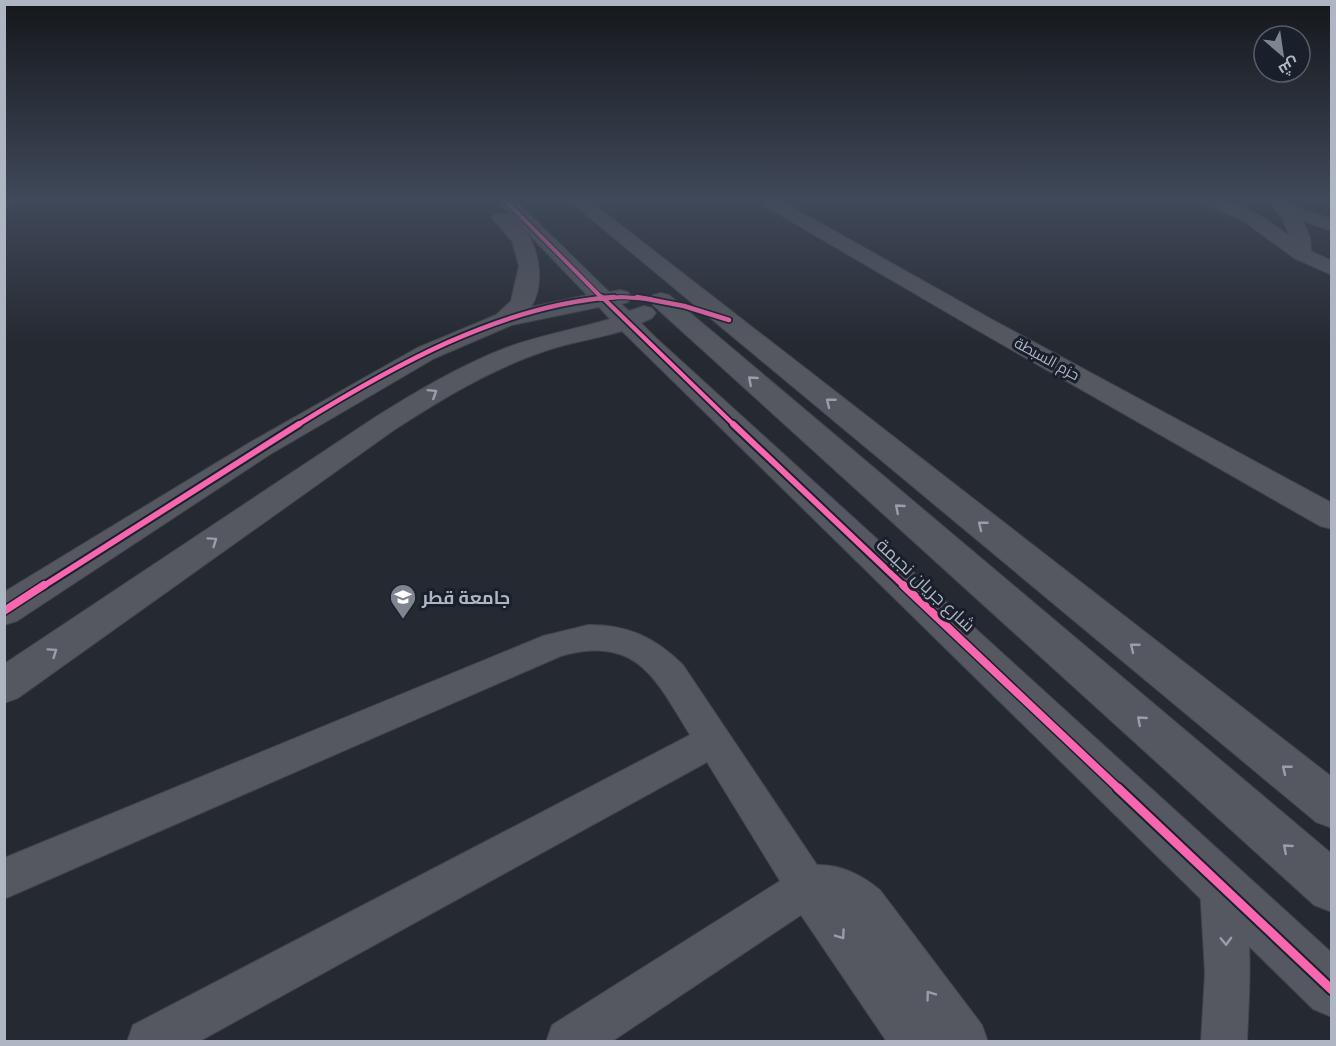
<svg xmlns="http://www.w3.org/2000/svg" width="1336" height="1046" viewBox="0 0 1336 1046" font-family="Raleway,Cairo,sans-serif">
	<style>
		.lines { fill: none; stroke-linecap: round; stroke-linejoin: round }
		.lane-casing { stroke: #41444a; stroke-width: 2 }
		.street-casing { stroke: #41444a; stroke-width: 2 }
		.lane { fill: #555860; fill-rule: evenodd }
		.street { fill: #555860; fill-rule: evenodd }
		.cycleway-far4-casing { stroke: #191f2b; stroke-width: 6 }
		.cycleway-far3-casing { stroke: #191f2b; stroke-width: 8 }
		.cycleway-far2-casing { stroke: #191f2b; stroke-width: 10 }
		.cycleway-far1-casing { stroke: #191f2b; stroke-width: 11 }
		.cycleway-casing { stroke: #191f2b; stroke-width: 13 }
		.cycleway-far4 { stroke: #f766af; stroke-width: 4 }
		.cycleway-far3 { stroke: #f766af; stroke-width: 4.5 }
		.cycleway-far2 { stroke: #f766af; stroke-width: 6 }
		.cycleway-far1 { stroke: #f766af; stroke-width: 8 }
		.cycleway { stroke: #f766af; stroke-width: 9 }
		.oneway { stroke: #989eaa }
		.labels { text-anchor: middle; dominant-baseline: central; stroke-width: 6; stroke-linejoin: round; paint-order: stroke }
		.far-street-label { font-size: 15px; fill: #aeb5c3; stroke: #191f2b }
		.street-label { font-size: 18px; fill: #aeb5c3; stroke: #191f2b }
		.poi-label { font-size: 18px; font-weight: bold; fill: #aeb5c3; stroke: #191f2b; text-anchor: start }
	</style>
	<rect width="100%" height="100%" fill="#252931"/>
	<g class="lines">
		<!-- lane casing -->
		<g class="lane-casing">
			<g id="lane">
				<polygon points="4,198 19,198 4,208"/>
				<path d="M 588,625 C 627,624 656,638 683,665 L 817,865 C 840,864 862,875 880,890 L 982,1025 L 988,1042 L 887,1042 L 801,915 L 611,1042 L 546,1042 L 552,1025 L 780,881 L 707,762 L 198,1042 L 127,1042 L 133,1025 L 690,735 C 655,678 637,635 561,656 L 4,899 L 4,858 L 543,636 Z"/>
				<path d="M 1220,867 L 1234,873 C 1256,924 1249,987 1247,1042 L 1201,1042 L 1205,973 L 1200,887 L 1206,873 Z"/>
			</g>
		</g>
		<!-- street casing -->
		<g class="street-casing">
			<g id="street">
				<path d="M 494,198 L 513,198 L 609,292 L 620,290 L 628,292 L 631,297 L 628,302 L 621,304 L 629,311 L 644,306 L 652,308 L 656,313 L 652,318 L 641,323 L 656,338 L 1332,953 L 1332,1017 L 1313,1009 L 622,331 C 596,339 570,342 545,351 C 491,369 442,399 394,430 L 18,698 L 4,703 L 4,664 L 374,418 C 417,391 461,365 508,347 C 541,335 576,329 610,319 L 599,307 L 512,325 L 435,358 L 269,455 L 17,621 L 4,625 L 4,592 L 249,443 L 417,348 L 496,315 L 511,301 L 519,266 L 512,241 L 492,218 L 494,214 L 508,214 C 515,221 525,229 530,238 C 541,258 543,288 531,307 L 587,295 Z"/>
				<polygon points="566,198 586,198 1332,777 1332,828 1316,822"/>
				<polygon points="755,198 776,198 993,320 1332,503 1332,529 1320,526 977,330 758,202"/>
				<path d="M 1199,198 C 1235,196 1261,216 1290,236 L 1281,216 L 1266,198 L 1285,198 L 1293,206 L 1332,219 L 1332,231 L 1303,221 L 1310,238 L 1311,251 L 1332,261 L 1332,275 L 1294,258 L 1245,222 L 1202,202 Z"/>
				<polygon points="661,293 669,295 1332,854 1332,912 1314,905 653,305 650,300 653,295"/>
			</g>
		</g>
		<!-- lane -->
		<use href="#lane" class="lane"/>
		<!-- street -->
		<use href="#street" class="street"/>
		<!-- cycleway-far4 casing -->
		<g class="cycleway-far4-casing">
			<g id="cycleway-far4">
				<polyline points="503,198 603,299"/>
				<polyline points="600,299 621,297 651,299"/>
			</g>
		</g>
		<!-- cycleway-far3 casing -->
		<g class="cycleway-far3-casing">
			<g id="cycleway-far3">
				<polyline points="602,297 735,426"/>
				<polyline points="637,297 684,306 729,320"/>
				<path d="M 296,426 C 391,367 500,305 614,297"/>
			</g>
		</g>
		<!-- cycleway-far2 casing -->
		<g class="cycleway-far2-casing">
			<g id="cycleway-far2">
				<polyline points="733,424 905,587"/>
				<polyline points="42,587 299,424"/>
			</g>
		</g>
		<!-- cycleway-far1 casing -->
		<g class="cycleway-far1-casing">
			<g id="cycleway-far1">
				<polyline points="903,585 1120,790"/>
				<polyline points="4,611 44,585"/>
			</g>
		</g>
		<!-- cycleway casing -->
		<g class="cycleway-casing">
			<polyline id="cycleway" points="1118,788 1332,990"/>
		</g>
		<!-- cycleway-far4 -->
		<use href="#cycleway-far4" class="cycleway-far4"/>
		<!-- cycleway-far3 -->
		<use href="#cycleway-far3" class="cycleway-far3"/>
		<!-- cycleway-far2 -->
		<use href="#cycleway-far2" class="cycleway-far2"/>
		<!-- cycleway-far1 -->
		<use href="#cycleway-far1" class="cycleway-far1"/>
		<!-- cycleway -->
		<use href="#cycleway" class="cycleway"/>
	</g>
	<!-- one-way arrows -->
	<defs><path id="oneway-chevron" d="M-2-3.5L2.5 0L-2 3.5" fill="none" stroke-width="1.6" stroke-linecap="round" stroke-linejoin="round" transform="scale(1.5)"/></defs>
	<g class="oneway">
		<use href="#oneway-chevron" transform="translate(752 380) rotate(-139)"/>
		<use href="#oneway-chevron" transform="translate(433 393) rotate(-32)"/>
		<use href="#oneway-chevron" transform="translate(830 402) rotate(-141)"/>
		<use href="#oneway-chevron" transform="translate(899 508) rotate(-139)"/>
		<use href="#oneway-chevron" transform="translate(982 525) rotate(-141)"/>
		<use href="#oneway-chevron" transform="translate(213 541) rotate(-35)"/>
		<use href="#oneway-chevron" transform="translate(1134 647) rotate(-141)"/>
		<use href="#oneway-chevron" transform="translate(53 652) rotate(-35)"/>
		<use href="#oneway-chevron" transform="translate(1141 720) rotate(-139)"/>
		<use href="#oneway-chevron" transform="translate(1286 769) rotate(-141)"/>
		<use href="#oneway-chevron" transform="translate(1287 848) rotate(-139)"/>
		<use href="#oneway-chevron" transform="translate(841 935) rotate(55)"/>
		<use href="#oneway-chevron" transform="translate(1226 941) rotate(88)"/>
		<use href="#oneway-chevron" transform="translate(930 995) rotate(-126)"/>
	</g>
	<!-- sky -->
	<linearGradient id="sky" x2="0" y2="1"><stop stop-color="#14171b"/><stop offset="0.58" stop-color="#40495a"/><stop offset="1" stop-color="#40495a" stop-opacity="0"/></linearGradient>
	<rect width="1336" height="344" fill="url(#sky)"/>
	<!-- icons -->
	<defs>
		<g id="university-pin" transform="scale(1.35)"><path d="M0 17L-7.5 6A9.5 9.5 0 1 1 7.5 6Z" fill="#7e8490" stroke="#191f2b"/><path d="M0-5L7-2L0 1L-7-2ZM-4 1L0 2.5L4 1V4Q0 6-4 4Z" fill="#fff"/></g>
	</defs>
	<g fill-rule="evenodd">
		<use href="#university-pin" x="403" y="597"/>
	</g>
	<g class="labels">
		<!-- far-street labels -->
		<g class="far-street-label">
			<text transform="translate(1047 359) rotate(29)">حزم السبطة</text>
		</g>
		<!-- street labels -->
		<g class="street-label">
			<text transform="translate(926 585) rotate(43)">شارع جريان نجيمة</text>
		</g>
		<!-- poi labels -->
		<g class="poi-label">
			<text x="422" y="597">جامعة قطر</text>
		</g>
	</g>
	<!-- border -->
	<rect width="1336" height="1046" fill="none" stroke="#aeb5c3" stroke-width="12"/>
	<!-- north arrow -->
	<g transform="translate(1282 54) rotate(151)"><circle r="28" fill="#191f2b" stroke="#555b68" stroke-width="1.5"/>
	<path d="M0-4.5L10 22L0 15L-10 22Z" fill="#7e8490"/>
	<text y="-9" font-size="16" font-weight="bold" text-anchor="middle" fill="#aeb5c3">ش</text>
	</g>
</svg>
